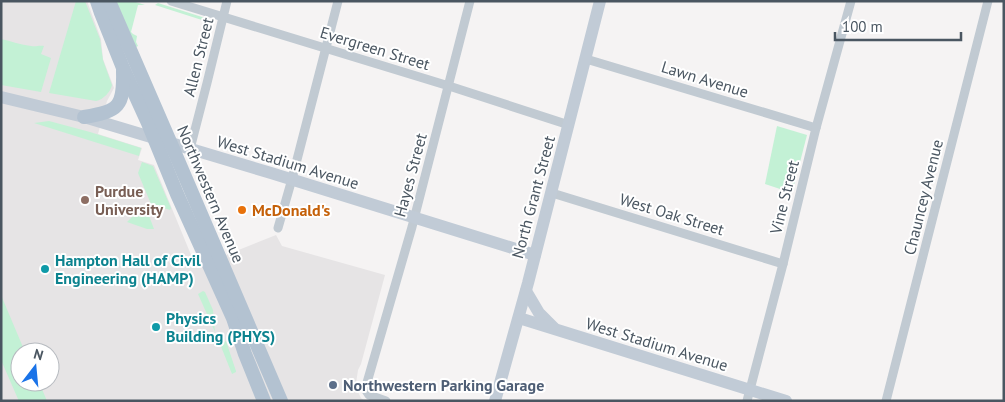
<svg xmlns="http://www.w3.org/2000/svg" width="1005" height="402" viewBox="0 0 1005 402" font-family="'PT Sans',sans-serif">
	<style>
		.education { fill: #e6e4e5; fill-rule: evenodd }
		.green { fill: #c3f1d5 }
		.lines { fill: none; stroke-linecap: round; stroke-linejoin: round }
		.street { stroke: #c1cad2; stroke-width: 9 }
		.secondary { stroke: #c1cbd6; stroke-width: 12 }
		.primary { stroke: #b3c2d1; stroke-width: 14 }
		.education-dot { fill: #8d6e63; stroke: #fff; stroke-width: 2 }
		.food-dot { fill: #e8710a; stroke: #fff; stroke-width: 2 }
		.culture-dot { fill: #0f9aa8; stroke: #fff; stroke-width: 2 }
		.service-dot { fill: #5c6f8a; stroke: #fff; stroke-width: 2 }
		.labels { text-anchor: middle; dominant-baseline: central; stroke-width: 4; stroke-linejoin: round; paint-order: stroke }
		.street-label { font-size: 16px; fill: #4a5661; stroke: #fff }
		.education-label { font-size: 16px; font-weight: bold; fill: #785e54; stroke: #fff; text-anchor: start }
		.food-label { font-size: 16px; font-weight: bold; fill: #c56008; stroke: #fff; text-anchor: start }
		.culture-label { font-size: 16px; font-weight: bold; fill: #0d838f; stroke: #fff; text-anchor: start }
		.service-label { font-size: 16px; font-weight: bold; fill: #4e5e75; stroke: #fff; text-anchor: start }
	</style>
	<rect width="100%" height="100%" fill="#f5f3f3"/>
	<!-- education -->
	<path class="education" d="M 1,1 L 87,1 L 101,39 L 103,59 L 114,88 L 107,101 L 98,134 L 142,148 L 138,160 L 154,165 L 196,267 L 276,235 L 282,246 L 385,275 L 361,364 L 358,370 L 356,383 L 358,392 L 361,398 L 365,401 L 1,401 ZM 20,352 L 50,352 L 50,382 L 20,382 Z"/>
	<!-- green -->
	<g class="green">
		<path d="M 76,1 L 85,1 L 100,39 L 103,60 L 112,85 C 111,91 103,100 96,101 L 49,93 Z"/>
		<polygon points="116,1 133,1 145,5 138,5 131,32 133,34 137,36 136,42 138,46 136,47"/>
		<polygon points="158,3 202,17 204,18 205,21 155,5"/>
		<path d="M 1,39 C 11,41 21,45 31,46 C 36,47 39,45 44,46 L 41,54 L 51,58 L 41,92 L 1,85 Z"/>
		<polygon points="49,121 90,132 141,148 139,156 34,123"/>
		<polygon points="777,126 807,135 792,193 765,184"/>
		<polygon points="142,162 153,166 171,208 170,210 151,204 138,173"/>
		<polygon points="139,210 146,211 148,213 154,229 147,229 127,222"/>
		<polygon points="203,291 205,292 213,310 215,332 198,294"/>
		<polygon points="1,295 25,352 20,352 20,382 39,382 47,401 18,401 18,399 1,360"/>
		<polygon points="226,341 236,371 236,372 232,374 220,344"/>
	</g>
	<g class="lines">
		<!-- street -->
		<g class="street">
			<polyline points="171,1 449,86 569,125"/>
			<polyline points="586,59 816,128"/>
			<polyline points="190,149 207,83 227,1"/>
			<polyline points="552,193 783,264"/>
			<polyline points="278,228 292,179 338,1"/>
			<polyline points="386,401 369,395 365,389 366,386 412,227 470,1"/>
			<polyline points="747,401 783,264 816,128 851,1"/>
			<polyline points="886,401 988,1"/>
		</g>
		<!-- secondary -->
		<g class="secondary">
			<polyline points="1,97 84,117 271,173 535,255"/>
			<polyline points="526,291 539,313 554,328"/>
			<polyline points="519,318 786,401"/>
			<polyline points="495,401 528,283 600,1"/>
		</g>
		<!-- primary -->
		<g class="primary">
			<polyline points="97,1 101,13 123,68 148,123 177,194 233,318 245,354 264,401"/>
			<polyline points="109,1 171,144 281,401"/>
			<path d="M 84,117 C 119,111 124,107 123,71"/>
		</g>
	</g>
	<!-- markers -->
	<circle class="education-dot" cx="85" cy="200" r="5"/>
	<circle class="food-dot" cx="242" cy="210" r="5"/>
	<g class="culture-dot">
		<circle cx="45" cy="269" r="5"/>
		<circle cx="156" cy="327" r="5"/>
	</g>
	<circle class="service-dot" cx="333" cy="385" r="5"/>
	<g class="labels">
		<!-- street labels -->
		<g class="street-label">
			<text transform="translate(375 48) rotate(17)">Evergreen Street</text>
			<text transform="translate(198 57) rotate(-76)">Allen Street</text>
			<text transform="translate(705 79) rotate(17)">Lawn Avenue</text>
			<text transform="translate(288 162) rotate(17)">West Stadium Avenue</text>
			<text transform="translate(410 175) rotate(-75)">Hayes Street</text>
			<text transform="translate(211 194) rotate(67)">Northwestern Avenue</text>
			<text transform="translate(533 197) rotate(-75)">North Grant Street</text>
			<text transform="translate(784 197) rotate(-76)">Vine Street</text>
			<text transform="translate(923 197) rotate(-76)">Chauncey Avenue</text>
			<text transform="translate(672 214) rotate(17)">West Oak Street</text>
			<text transform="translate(657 344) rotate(17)">West Stadium Avenue</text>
		</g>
		<!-- education labels -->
		<g class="education-label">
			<text x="95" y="191">Purdue<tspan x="95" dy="18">University</tspan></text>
		</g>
		<!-- food labels -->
		<g class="food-label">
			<text x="252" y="210">McDonald's</text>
		</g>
		<!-- culture labels -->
		<g class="culture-label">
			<text x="55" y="260">Hampton Hall of Civil<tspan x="55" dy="18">Engineering (HAMP)</tspan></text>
			<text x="166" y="318">Physics<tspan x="166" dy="18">Building (PHYS)</tspan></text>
		</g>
		<!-- service labels -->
		<g class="service-label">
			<text x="343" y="385">Northwestern Parking Garage</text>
		</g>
	</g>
	<!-- border -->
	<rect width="1005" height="402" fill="none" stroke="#4a5661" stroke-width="5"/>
	<!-- north arrow -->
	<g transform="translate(35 367) rotate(16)"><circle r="24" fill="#ffffff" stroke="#b7bbc0"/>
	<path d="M0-4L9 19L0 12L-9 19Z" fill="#1a73e8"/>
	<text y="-8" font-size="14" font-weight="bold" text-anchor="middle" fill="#4a5661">N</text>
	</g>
	<!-- scale -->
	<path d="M835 32v8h126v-8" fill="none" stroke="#4a5661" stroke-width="2.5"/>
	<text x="842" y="32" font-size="15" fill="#4a5661" stroke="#ffffff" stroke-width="4" paint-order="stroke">100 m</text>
</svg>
